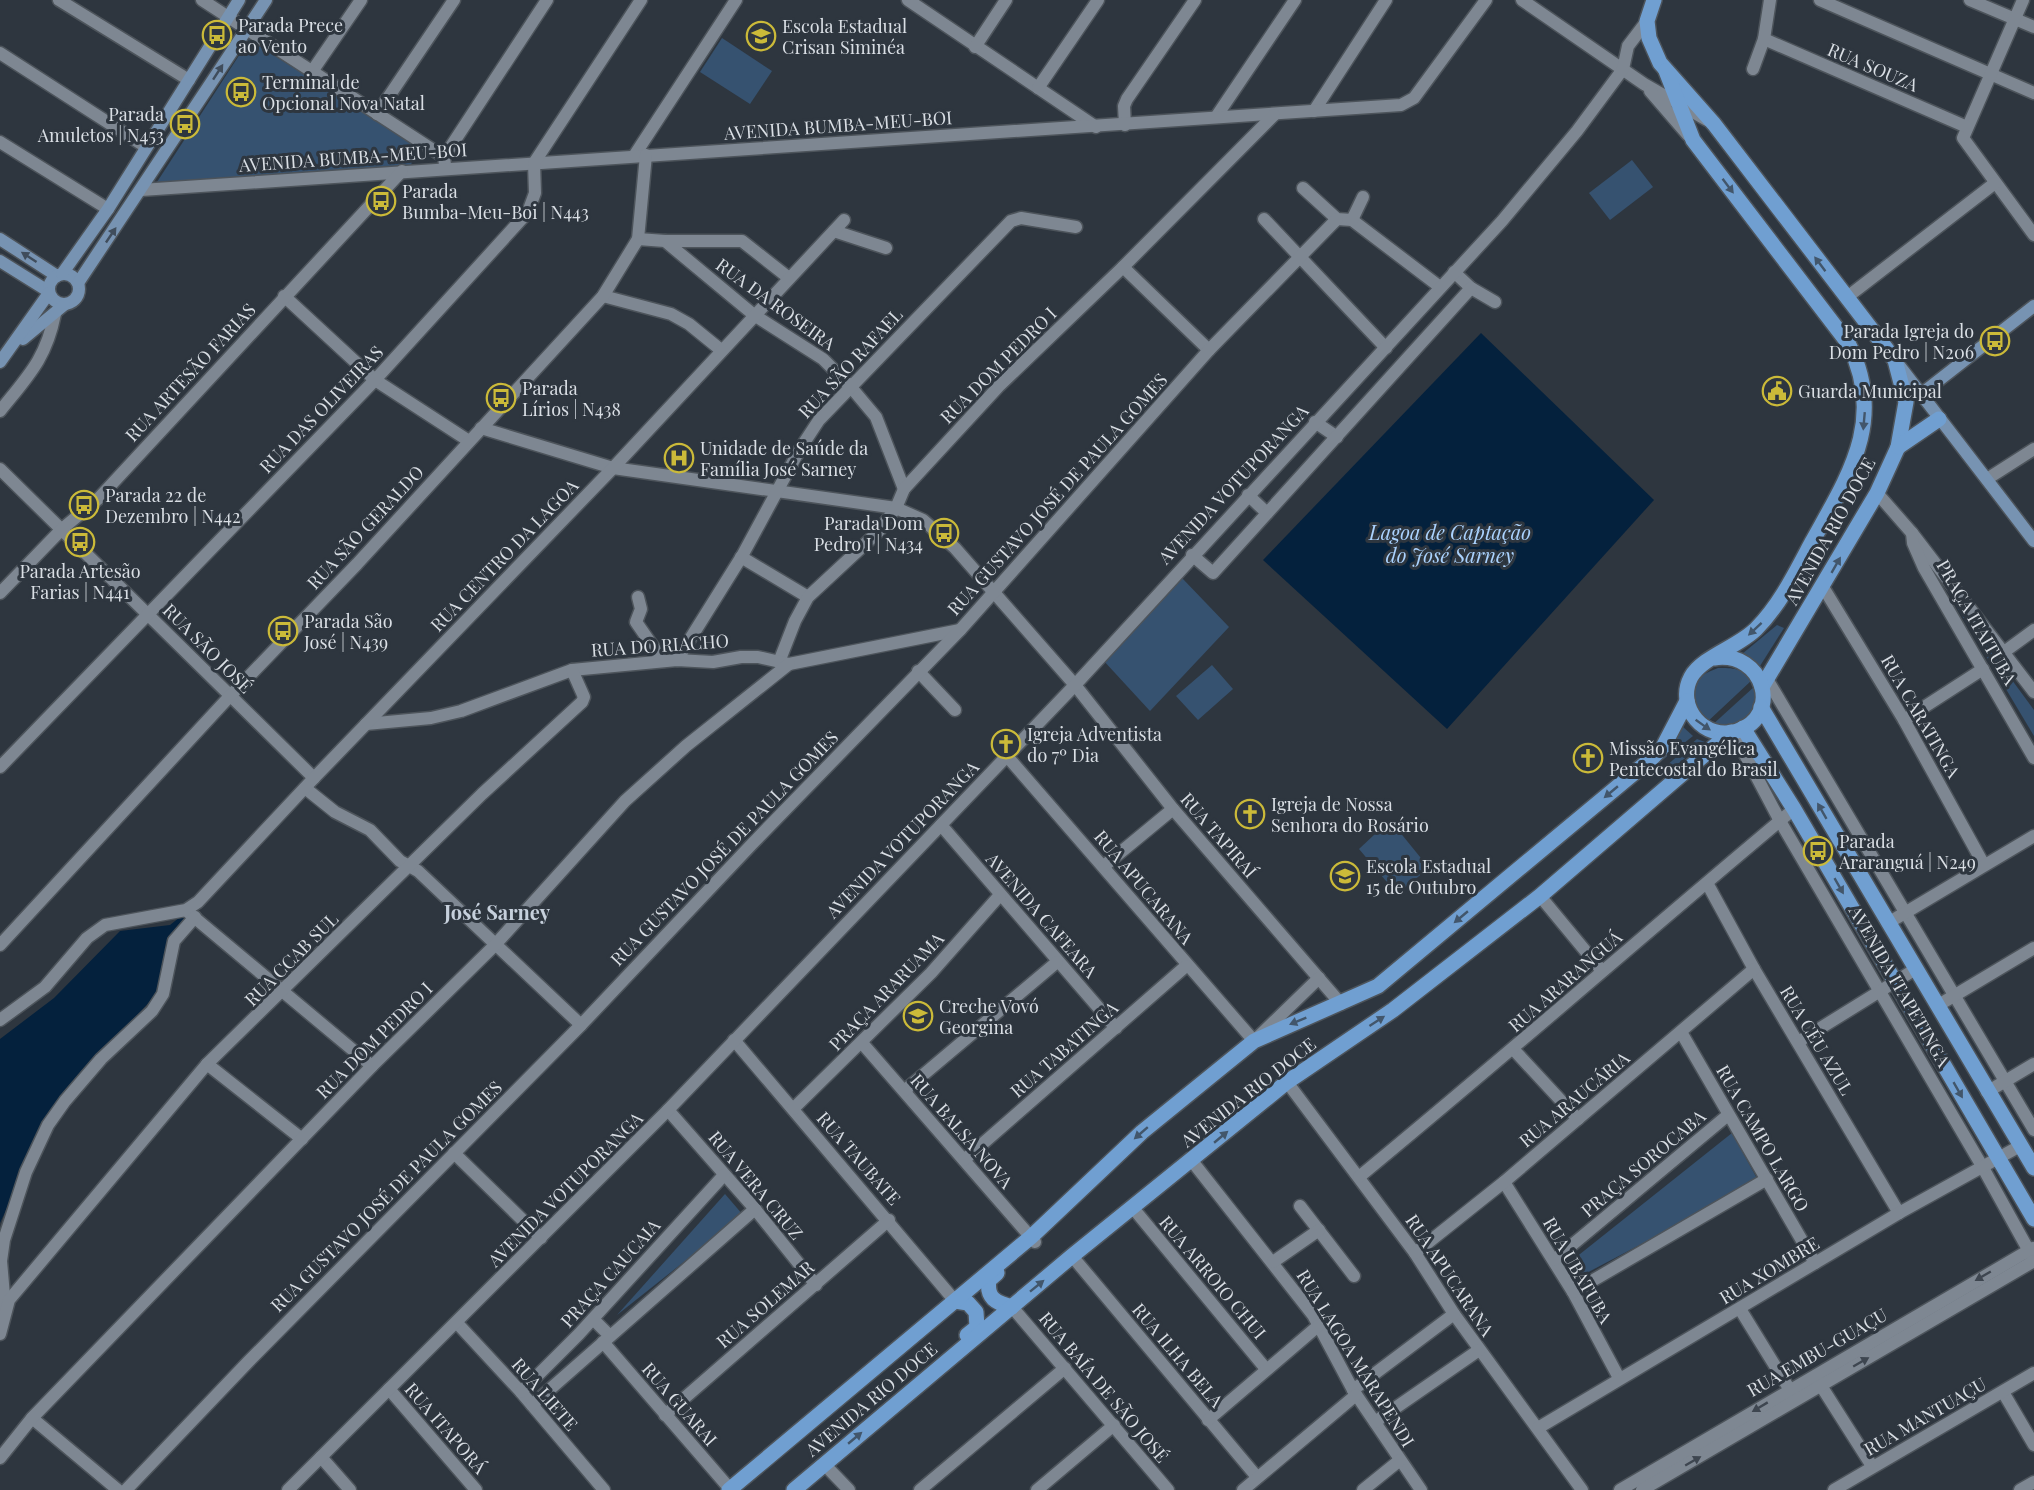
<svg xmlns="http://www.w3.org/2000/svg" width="2034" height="1490" viewBox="0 0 2034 1490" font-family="'Playfair Display',serif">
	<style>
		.green { fill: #365270 }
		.water { fill: #04213d }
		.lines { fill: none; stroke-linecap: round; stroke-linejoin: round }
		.street-casing { stroke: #4d545b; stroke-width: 15 }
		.secondary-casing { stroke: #4d545b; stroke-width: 15 }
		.primary-casing { stroke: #4d545b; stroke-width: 18 }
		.street { stroke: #7e8792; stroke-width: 12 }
		.secondary { stroke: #7793b2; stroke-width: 12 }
		.primary { stroke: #709fd1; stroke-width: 15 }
		.oneway { fill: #404d5c }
		.oneway2 { fill: #42566b }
		.oneway3 { fill: #3e4650 }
		.labels { text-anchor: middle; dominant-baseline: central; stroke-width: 6; stroke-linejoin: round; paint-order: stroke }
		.poi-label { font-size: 18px; fill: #d9dee4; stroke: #2e363f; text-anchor: start }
		.street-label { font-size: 18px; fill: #d9dee4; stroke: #2e363f }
		.water-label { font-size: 20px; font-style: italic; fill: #abd3ff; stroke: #2e363f }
		.neighbourhood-label { font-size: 20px; font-weight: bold; fill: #c6d0dc; stroke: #2e363f }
	</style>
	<rect width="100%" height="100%" fill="#2e363f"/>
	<!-- green -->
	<g class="green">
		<polygon points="722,38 772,71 750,104 700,72"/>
		<polygon points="249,40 419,146 410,167 157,182"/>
		<polygon points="1632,160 1653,187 1610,220 1589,193"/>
		<polygon points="1182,578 1229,627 1150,711 1103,660"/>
		<polygon points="1951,597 2034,710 2034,736"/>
		<polygon points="1777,625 1784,628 1760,666 1742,654"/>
		<polygon points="1212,665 1233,689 1198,720 1176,696"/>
		<path d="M 1718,668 C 1733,668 1742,668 1752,680 L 1705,724 L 1692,705 C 1696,682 1694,677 1718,668 Z"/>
		<polygon points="1755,686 1759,703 1738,728 1710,727"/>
		<polygon points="1682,726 1693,736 1660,762"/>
		<polygon points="1697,739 1705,742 1669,771 1665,767"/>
		<polygon points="1390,820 1429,868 1397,894 1359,849"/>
		<polygon points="1732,1133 1759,1182 1579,1277 1570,1262"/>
		<polygon points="725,1194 743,1215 617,1315"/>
	</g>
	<!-- water -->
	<g class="water">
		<polygon points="1481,333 1654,500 1447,729 1263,560"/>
		<polygon points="185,913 190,920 171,940 160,990 52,1110 0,1223 0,1039 54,998 120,931 170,925"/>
	</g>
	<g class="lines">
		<!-- street casing -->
		<g class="street-casing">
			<g id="street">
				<polyline points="59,0 189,80"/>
				<polyline points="202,0 444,157"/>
				<polyline points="908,0 1096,127"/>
				<polyline points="1522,0 1644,84 1707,120"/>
				<polyline points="1820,0 2034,93"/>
				<polyline points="1970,0 2034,27"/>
				<polyline points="2023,0 1963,138 2034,235"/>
				<polyline points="1764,39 1967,127"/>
				<polyline points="975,47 1006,0"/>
				<polyline points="0,53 146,147"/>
				<polyline points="1753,69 1764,39 1770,0"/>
				<polyline points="313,70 361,0"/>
				<polyline points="1038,88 1098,0"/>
				<polyline points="1650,91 1688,135"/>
				<polyline points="1314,111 1386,0"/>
				<polyline points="377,114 454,0"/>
				<polyline points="1216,117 1295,0"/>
				<polyline points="1125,125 1124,106 1127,99 1195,0"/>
				<polyline points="0,142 108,209"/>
				<polyline points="634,156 736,0"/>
				<polyline points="445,165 444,157 547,0"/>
				<polyline points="1303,188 1337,219 1352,220 1440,287"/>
				<polyline points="141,190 1401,105 1414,98 1486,0"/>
				<polyline points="1264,219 1386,348"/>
				<polyline points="1352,220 1363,197"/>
				<polyline points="834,231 886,248"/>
				<polyline points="638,239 665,241 754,315 823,359 850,386 876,417 904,489"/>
				<polyline points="665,241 742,241 789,278"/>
				<polyline points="1123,267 1209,350"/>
				<polyline points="1454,272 1471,288 1495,302"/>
				<polyline points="284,296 375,380 469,441"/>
				<polyline points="603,296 671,314 689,324 721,350"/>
				<polyline points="1846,298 1995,183"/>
				<path d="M 0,411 C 28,376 46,359 55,314"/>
				<polyline points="1315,422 1337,437"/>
				<polyline points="481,428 613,468 896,508 923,520 955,548 1075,685 1173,809 1341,1004"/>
				<polyline points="0,469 314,778"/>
				<polyline points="1987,479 2034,449"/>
				<polyline points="1877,493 1912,533 2034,692"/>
				<polyline points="1248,495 1267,513"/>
				<polyline points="1912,533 1913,543 1924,568 2034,758"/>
				<polyline points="1192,555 1213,573 1471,288"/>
				<polyline points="741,557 808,597"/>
				<polyline points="1823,587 1904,720 1984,865"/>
				<polyline points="0,593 62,529 98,499 402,171"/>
				<polyline points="638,597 641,609 636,622 663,661"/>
				<polyline points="2004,652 2034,630"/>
				<polyline points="677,660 742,556 800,449 819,420 1011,221 1021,218 1076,227"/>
				<polyline points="779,662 795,621 808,597 878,532 896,508 904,489 999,386 1123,267 1274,115"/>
				<polyline points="918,671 955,710"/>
				<polyline points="1767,679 2034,1130"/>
				<polyline points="1904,720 1983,669"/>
				<polyline points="366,724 431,718 461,711 572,670 677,660 713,662 741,657 758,657 789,664 960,630"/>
				<polyline points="1733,732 1780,821 1982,1166 2034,1260"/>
				<polyline points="1006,755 1254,1041 1319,978"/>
				<polyline points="0,767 375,380 528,212 535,193 534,163 641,0"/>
				<polyline points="305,788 335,812 370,830 400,861 418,871 581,1025"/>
				<polyline points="941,825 1116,1028"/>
				<polyline points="1104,866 1173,809"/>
				<polyline points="1707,883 1754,969 1899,1213"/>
				<polyline points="1540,896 1602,971"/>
				<polyline points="189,913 372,1066"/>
				<polyline points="1888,923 2034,836"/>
				<polyline points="0,945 230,696 357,564 603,296 638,239 646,155"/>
				<polyline points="1937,1006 2034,948"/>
				<polyline points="0,1020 45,987 87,938 105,925 186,910 198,902 314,778 613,468 844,220"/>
				<polyline points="1681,1032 1815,1263"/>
				<polyline points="734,1040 955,1301"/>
				<polyline points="1798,1042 1914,970"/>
				<polyline points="862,1043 1035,1242"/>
				<polyline points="1514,1050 1578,1119"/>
				<polyline points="207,1064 302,1139"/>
				<polyline points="1287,1082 1415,1253 1454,1314 1582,1490"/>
				<polyline points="904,1091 1057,962"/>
				<polyline points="1987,1092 2034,1064"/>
				<polyline points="793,1109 931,973 1000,895"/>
				<polyline points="668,1110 755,1209 816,1285"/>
				<polyline points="454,1153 541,1238"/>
				<polyline points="964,1160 1186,966"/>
				<polyline points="1192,1161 1313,1315 1353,1390 1421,1490"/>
				<path d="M 1359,1177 C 1506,1056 1648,931 1794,809"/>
				<polyline points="1504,1182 1573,1292 1619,1378"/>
				<polyline points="1300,1206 1354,1276"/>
				<polyline points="1133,1208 1266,1369"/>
				<polyline points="1415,1253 1504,1182 1754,969"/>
				<polyline points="1072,1256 1257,1477"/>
				<polyline points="1554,1260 1728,1115"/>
				<polyline points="1273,1262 1319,1230"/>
				<polyline points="1573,1292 1767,1179"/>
				<polyline points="5,1307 1,1261 4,1240 26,1172 48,1125 65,1101 101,1059 152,1011 163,994 174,941 195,917"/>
				<polyline points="1012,1307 1168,1490"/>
				<polyline points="1740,1309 1793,1395"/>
				<polyline points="593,1319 610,1336"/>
				<polyline points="457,1323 521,1392 604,1490"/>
				<polyline points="0,1334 9,1300 207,1064 482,794 582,702 584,697 572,670"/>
				<polyline points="603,1342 730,1489"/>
				<polyline points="1818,1381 1872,1466"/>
				<polyline points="389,1389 476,1490"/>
				<polyline points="1353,1390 1454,1314"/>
				<polyline points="521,1392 579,1334 724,1175"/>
				<polyline points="2003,1392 2034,1445"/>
				<polyline points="532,1405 755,1209"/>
				<polyline points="665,1415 889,1220"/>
				<polyline points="32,1418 118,1490"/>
				<polyline points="1208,1420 1318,1326"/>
				<polyline points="1375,1422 1479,1350"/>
				<polyline points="1538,1428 1899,1213 2020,1146"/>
				<polyline points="321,1457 350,1490"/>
				<polyline points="0,1458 32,1418 372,1066 494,946 625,801 686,746 789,664"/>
				<polyline points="824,1464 849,1490"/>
				<polyline points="126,1490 248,1362 581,1025 752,844 961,629 1209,350 1337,219"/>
				<polyline points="288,1490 668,1110 1075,685 1502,221 1577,131 1623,69 1628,46 1647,21"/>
				<polyline points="920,1490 1065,1368"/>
				<polyline points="1037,1490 1114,1425"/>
				<polyline points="1243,1490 1356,1395"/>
				<polyline points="1363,1490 1400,1460"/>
				<polyline points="1620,1490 2033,1248"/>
				<polyline points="1642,1490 2034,1261"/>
				<polyline points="1834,1490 2034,1373"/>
				<polyline points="2020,1490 2034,1482"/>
			</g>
		</g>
		<!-- secondary casing -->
		<g class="secondary-casing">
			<g id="secondary">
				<polyline points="0,239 57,276"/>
				<polyline points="0,261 48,291"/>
				<circle cx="64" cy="289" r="15"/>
				<polyline points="62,274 108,209 239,0"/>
				<polyline points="78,283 266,0"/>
				<polyline points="23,339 64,305"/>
				<polyline points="0,362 49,293"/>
				<polyline points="1898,364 2034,541"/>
				<polyline points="1920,395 2034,306"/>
			</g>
		</g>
		<!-- primary casing -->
		<g class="primary-casing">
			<g id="primary">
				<polyline points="1654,0 1647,21 1649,38 1660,63 1714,124 1895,360 1906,402 1898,447 1877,493 1762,687"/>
				<path d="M 1666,71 L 1693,140 L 1848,343 C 1887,419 1849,475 1812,542 C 1796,572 1780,605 1756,629 C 1738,647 1702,657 1691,677 C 1675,707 1705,742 1737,731 C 1783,716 1764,650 1714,658"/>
				<polyline points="1898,447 1939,419"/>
				<polyline points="1761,707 2034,1168"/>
				<polyline points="1743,728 1794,809 2034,1219"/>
				<path d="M 997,1273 L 989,1280 C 986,1298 996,1303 1012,1307"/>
				<polyline points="955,1301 968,1303 976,1312 977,1327 967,1335"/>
				<polyline points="729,1490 1031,1237 1142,1132 1254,1041 1378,986 1652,758 1663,747 1687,701"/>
				<polyline points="794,1490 1072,1256 1287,1082 1393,1010 1540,896 1731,732"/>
			</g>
		</g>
		<!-- street -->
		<use href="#street" class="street"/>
		<!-- secondary -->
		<use href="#secondary" class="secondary"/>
		<!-- primary -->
		<use href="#primary" class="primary"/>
	</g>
	<!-- one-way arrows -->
	<defs><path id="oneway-solid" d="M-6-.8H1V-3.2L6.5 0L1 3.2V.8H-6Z" transform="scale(1.5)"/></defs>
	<g class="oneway">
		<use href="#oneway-solid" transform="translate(218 72) rotate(-57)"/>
		<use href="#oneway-solid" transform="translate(111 235) rotate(-56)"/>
		<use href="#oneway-solid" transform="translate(29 257) rotate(-147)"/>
	</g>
	<g class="oneway2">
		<use href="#oneway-solid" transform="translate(1728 186) rotate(53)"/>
		<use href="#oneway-solid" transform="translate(1820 264) rotate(-127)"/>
		<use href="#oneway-solid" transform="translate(1864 421) rotate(95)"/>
		<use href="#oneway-solid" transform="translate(1836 565) rotate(-60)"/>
		<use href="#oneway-solid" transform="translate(1755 629) rotate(137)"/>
		<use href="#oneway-solid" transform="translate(1703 725) rotate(35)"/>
		<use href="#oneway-solid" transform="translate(1611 792) rotate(140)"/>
		<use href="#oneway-solid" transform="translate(1822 811) rotate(-120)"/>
		<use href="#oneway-solid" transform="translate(1839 886) rotate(60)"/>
		<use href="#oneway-solid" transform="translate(1461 917) rotate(140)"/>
		<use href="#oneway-solid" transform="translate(1298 1021) rotate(158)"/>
		<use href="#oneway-solid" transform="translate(1377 1021) rotate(-33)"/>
		<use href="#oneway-solid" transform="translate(1958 1090) rotate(60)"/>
		<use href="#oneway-solid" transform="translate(1141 1133) rotate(139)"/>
		<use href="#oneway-solid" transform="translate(1221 1137) rotate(-40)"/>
		<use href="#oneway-solid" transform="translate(1037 1286) rotate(-39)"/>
		<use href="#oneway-solid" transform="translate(855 1438) rotate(-40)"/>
	</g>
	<g class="oneway3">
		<use href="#oneway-solid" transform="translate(1983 1276) rotate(150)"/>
		<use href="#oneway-solid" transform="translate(1861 1362) rotate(-30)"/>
		<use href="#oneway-solid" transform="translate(1760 1407) rotate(149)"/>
		<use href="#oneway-solid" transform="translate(1693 1461) rotate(-30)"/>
	</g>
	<!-- icons -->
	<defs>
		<g id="bus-ring" transform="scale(1.5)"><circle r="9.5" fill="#2e363f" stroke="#cbba39" stroke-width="1.5"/><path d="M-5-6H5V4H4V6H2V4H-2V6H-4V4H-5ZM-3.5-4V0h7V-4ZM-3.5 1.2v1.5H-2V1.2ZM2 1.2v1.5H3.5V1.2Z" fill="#cbba39"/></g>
		<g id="school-ring" transform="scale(1.5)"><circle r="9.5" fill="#2e363f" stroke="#cbba39" stroke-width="1.5"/><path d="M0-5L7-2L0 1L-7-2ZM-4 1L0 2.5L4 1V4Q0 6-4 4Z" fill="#cbba39"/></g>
		<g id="civic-ring" transform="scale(1.5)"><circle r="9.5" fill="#2e363f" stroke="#cbba39" stroke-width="1.5"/><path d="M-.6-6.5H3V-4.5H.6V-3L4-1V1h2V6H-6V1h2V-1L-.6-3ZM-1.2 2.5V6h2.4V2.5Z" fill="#cbba39"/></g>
		<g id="hospital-ring" transform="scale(1.5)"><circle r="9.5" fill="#2e363f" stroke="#cbba39" stroke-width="1.5"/><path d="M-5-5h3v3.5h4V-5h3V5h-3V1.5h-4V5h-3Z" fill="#cbba39"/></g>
		<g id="church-ring" transform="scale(1.5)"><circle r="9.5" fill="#2e363f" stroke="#cbba39" stroke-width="1.5"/><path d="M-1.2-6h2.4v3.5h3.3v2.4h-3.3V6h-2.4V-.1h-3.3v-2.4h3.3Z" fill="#cbba39"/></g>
	</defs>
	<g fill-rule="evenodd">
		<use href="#bus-ring" x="217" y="35"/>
		<use href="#school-ring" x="761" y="36"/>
		<use href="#bus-ring" x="241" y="92"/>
		<use href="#bus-ring" x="185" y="124"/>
		<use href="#bus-ring" x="381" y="201"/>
		<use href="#bus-ring" x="1995" y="341"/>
		<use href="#civic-ring" x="1777" y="391"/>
		<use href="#bus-ring" x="501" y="398"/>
		<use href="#hospital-ring" x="679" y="458"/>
		<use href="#bus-ring" x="84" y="505"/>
		<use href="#bus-ring" x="944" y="533"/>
		<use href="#bus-ring" x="80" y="542"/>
		<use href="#bus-ring" x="283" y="631"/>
		<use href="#church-ring" x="1006" y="744"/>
		<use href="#church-ring" x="1588" y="758"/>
		<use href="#church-ring" x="1250" y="814"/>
		<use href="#bus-ring" x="1818" y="851"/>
		<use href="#school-ring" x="1345" y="876"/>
		<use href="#school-ring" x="918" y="1016"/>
	</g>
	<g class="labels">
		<!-- poi labels -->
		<g class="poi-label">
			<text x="238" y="25">Parada Prece<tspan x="238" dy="21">ao Vento</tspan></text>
			<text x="782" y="26">Escola Estadual<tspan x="782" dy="21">Crisan Siminéa</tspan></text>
			<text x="262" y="82">Terminal de<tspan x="262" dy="21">Opcional Nova Natal</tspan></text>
			<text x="164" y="114" text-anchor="end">Parada<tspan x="164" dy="21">Amuletos | N453</tspan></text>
			<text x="402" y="191">Parada<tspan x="402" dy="21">Bumba-Meu-Boi | N443</tspan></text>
			<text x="1974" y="331" text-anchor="end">Parada Igreja do<tspan x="1974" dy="21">Dom Pedro | N206</tspan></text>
			<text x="522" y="388">Parada<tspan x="522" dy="21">Lírios | N438</tspan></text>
			<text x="1798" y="391">Guarda Municipal</text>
			<text x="700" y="448">Unidade de Saúde da<tspan x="700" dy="21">Família José Sarney</tspan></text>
			<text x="105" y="495">Parada 22 de<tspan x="105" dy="21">Dezembro | N442</tspan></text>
			<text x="923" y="523" text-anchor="end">Parada Dom<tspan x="923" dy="21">Pedro I | N434</tspan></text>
			<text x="80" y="571" text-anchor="middle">Parada Artesão<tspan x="80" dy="21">Farias | N441</tspan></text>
			<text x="304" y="621">Parada São<tspan x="304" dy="21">José | N439</tspan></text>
			<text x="1027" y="734">Igreja Adventista<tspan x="1027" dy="21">do 7º Dia</tspan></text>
			<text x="1609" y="748">Missão Evangélica<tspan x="1609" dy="21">Pentecostal do Brasil</tspan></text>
			<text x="1271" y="804">Igreja de Nossa<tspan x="1271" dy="21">Senhora do Rosário</tspan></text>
			<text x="1839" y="841">Parada<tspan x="1839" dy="21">Araranguá | N249</tspan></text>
			<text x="1366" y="866">Escola Estadual<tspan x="1366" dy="21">15 de Outubro</tspan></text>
			<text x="939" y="1006">Creche Vovó<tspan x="939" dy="21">Georgina</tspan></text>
		</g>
		<!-- street labels -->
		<g class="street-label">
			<text transform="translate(1873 67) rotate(23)">RUA SOUZA</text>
			<text transform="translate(838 125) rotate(-4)">AVENIDA BUMBA-MEU-BOI</text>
			<text transform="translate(353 157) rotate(-4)">AVENIDA BUMBA-MEU-BOI</text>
			<text transform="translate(776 304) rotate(36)">RUA DA ROSEIRA</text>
			<text transform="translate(850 363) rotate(-47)">RUA SÃO RAFAEL</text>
			<text transform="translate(998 365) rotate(-45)">RUA DOM PEDRO I</text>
			<text transform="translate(190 372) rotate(-47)">RUA ARTESÃO FARIAS</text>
			<text transform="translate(321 409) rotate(-46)">RUA DAS OLIVEIRAS</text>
			<text transform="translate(1233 484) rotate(-47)">AVENIDA VOTUPORANGA</text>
			<text transform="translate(1057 494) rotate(-48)">RUA GUSTAVO JOSÉ DE PAULA GOMES</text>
			<text transform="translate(365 527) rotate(-47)">RUA SÃO GERALDO</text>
			<text transform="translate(1830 531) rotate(-61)">AVENIDA RIO DOCE</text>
			<text transform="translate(504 555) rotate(-46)">RUA CENTRO DA LAGOA</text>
			<text transform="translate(1977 622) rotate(60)">PRAÇA ITAITUBA</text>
			<text transform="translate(660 645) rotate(-4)">RUA DO RIACHO</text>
			<text transform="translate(208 648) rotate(45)">RUA SÃO JOSÉ</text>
			<text transform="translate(1921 716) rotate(60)">RUA CARATINGA</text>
			<text transform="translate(1219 835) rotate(49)">RUA TAPIRAÍ</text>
			<text transform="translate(902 839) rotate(-46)">AVENIDA VOTUPORANGA</text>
			<text transform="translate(724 848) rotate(-46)">RUA GUSTAVO JOSÉ DE PAULA GOMES</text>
			<text transform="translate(1144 887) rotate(50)">RUA APUCARANA</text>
			<text transform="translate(1042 915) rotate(49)">AVENIDA CAFEARA</text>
			<text transform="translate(291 959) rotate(-45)">RUA CCAB SUL</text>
			<text transform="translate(1565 981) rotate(-41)">RUA ARARANGUÁ</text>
			<text transform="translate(1900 986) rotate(60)">AVENIDA ITAPETINGA</text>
			<text transform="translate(886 991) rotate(-46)">PRAÇA ARARUAMA</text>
			<text transform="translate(374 1040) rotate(-45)">RUA DOM PEDRO I</text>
			<text transform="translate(1817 1040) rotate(59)">RUA CÉU AZUL</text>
			<text transform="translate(1064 1049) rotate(-41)">RUA TABATINGA</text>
			<text transform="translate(1248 1092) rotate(-38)">AVENIDA RIO DOCE</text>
			<text transform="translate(1574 1099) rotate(-40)">RUA ARAUCÁRIA</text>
			<text transform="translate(962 1131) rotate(49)">RUA BALSA NOVA</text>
			<text transform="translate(1763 1138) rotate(60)">RUA CAMPO LARGO</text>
			<text transform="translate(859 1158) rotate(49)">RUA TAUBATE</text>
			<text transform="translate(1643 1163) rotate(-40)">PRAÇA SOROCABA</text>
			<text transform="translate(756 1185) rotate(50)">RUA VERA CRUZ</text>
			<text transform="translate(565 1189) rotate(-45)">AVENIDA VOTUPORANGA</text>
			<text transform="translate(386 1196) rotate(-45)">RUA GUSTAVO JOSÉ DE PAULA GOMES</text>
			<text transform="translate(1578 1270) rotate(60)">RUA UBATUBA</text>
			<text transform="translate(1769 1270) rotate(-31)">RUA XOMBRE</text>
			<text transform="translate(610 1273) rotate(-48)">PRAÇA CAUCAIA</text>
			<text transform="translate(1450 1275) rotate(56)">RUA APUCARANA</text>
			<text transform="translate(1213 1277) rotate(50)">RUA ARROIO CHUI</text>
			<text transform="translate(765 1304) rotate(-41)">RUA SOLEMAR</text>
			<text transform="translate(1817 1352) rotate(-30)">RUA EMBU-GUAÇU</text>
			<text transform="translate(1178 1355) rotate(50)">RUA ILHA BELA</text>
			<text transform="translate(1356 1358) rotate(58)">RUA LAGOA MARAPENDI</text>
			<text transform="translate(1104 1387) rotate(50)">RUA BAÍA DE SÃO JOSÉ</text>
			<text transform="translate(545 1394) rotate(49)">RUA LIETE</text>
			<text transform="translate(871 1399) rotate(-40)">AVENIDA RIO DOCE</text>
			<text transform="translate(680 1404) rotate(49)">RUA GUARAI</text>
			<text transform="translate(1925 1416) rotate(-30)">RUA MANTUAÇU</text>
			<text transform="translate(446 1428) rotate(49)">RUA ITAPORÁ</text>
		</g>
		<!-- water labels -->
		<g class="water-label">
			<text x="1450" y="531">Lagoa de Captação<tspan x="1450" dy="23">do José Sarney</tspan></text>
		</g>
		<!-- neighbourhood labels -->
		<g class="neighbourhood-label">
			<text x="497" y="911">José Sarney</text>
		</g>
	</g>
</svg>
